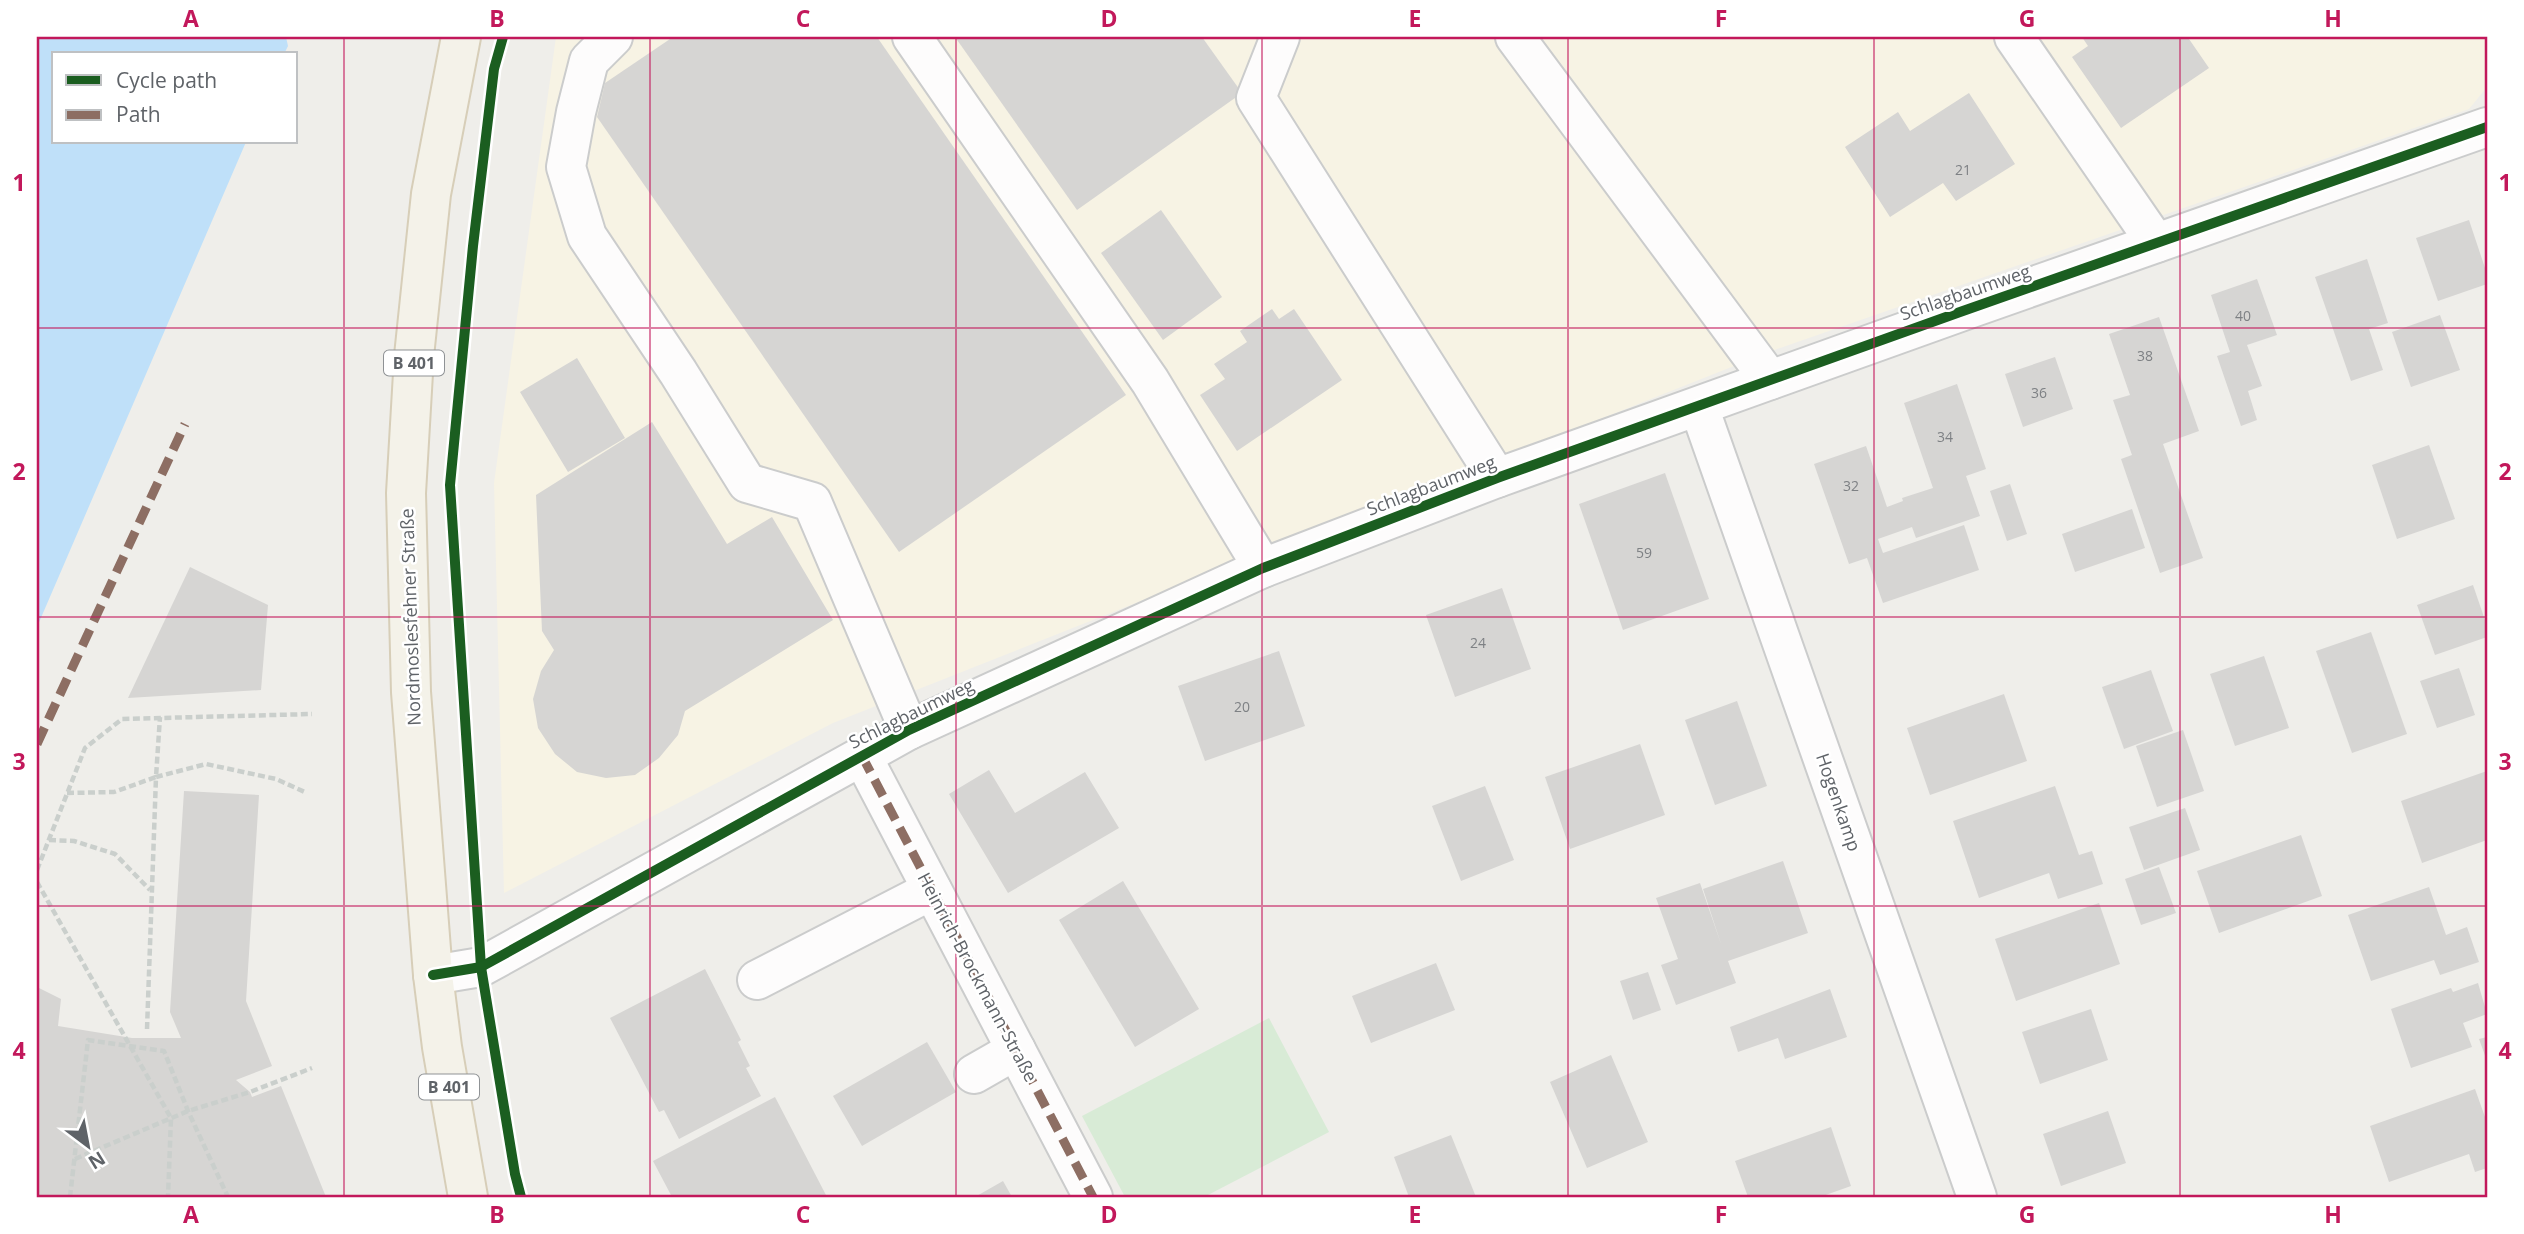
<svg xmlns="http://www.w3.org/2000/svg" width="2524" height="1234" viewBox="0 0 2524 1234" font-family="'Open Sans',sans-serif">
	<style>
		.commercial { fill: #f7f3e4 }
		.green { fill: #d8ebd6 }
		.water { fill: #bfe0f9 }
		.building { fill: #d6d5d3 }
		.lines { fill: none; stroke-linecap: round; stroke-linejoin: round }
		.minor-casing { stroke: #cbcccc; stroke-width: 42 }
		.major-casing { stroke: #d7ceb8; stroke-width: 42 }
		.path { stroke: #cacfcc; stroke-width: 4.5; stroke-dasharray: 7 3.5; stroke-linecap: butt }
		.minor { stroke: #fdfcfc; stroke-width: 38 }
		.major { stroke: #f4f2e9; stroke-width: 38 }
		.quiet { stroke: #8d6e63; stroke-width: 9; stroke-dasharray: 18 9; stroke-linecap: butt }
		.cycleway-casing { stroke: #fff; stroke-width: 15 }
		.cycleway { stroke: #1b5e20; stroke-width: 10 }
		.grid { fill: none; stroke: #c2185b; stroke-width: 2; stroke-opacity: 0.55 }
		.labels { text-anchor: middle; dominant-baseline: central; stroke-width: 5; stroke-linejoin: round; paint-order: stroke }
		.number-label { font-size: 14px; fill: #7e8184 }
		.shield { fill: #fff; stroke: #8f9295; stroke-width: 2 }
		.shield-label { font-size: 16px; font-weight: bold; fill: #5f6368 }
		.street-label { font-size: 18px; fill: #5f6368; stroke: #fff }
		.neatline { fill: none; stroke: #c2185b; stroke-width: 2.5 }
		.grid-label { font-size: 23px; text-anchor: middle; font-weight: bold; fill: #c2185b }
	</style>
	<rect width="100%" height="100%" fill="#efeeea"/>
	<!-- commercial -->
	<polygon class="commercial" points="556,37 2487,37 2487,87 2469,109 1777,349 833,723 504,893 494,483"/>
	<!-- green -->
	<polygon class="green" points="1269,1018 1329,1132 1204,1197 1125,1197 1082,1116"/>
	<!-- water -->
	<polygon class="water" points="37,37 286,37 288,46 284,54 54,54 54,142 246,142 37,627"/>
	<!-- building -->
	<g class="building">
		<polygon points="673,37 877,37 1126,395 899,552 597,117 605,83"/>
		<polygon points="955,37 1202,37 1242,93 1077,210"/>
		<polygon points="2082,37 2192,37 2189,39 2209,68 2121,128 2072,57 2088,46"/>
		<polygon points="1969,93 2015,164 1956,201 1943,183 1890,217 1845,147 1898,112 1910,131"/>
		<polygon points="1161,210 1222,297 1163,340 1101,253"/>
		<polygon points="2469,220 2487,274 2487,284 2438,301 2416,238"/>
		<polygon points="2367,259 2388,323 2369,329 2383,370 2351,381 2315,277"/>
		<polygon points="2257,279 2277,335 2247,345 2262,386 2248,391 2257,420 2241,426 2217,356 2230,352 2211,295"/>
		<polygon points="1272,309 1279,319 1294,309 1342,380 1237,451 1200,395 1225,379 1214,364 1247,342 1240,331"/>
		<polygon points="2440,315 2460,370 2411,387 2392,332"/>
		<polygon points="2159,317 2199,431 2163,444 2203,558 2160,573 2121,459 2132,455 2113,400 2130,395 2109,334"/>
		<polygon points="2055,357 2073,409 2023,427 2005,374"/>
		<polygon points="577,358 625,438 568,472 520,392"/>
		<polygon points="1957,384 1986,469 1966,476 1980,516 1916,538 1912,527 1878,539 1883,553 1964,525 1979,570 1883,603 1867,558 1849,564 1814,464 1866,446 1887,507 1903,501 1902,498 1933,488 1904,403"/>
		<polygon points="652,422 727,544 772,517 833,620 685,711 678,735 659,758 635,775 606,778 577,772 555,754 538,728 533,699 541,671 554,650 542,631 536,495"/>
		<polygon points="2429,445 2455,519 2397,539 2372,465"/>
		<polygon points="1665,473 1709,599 1623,630 1579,504"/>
		<polygon points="2010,484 2027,534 2007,541 1990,491"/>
		<polygon points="2132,509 2145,548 2075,572 2062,534"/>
		<polygon points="190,567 268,605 261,690 128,698"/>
		<polygon points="2473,585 2487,626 2487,637 2435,655 2417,605"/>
		<polygon points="1502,588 1531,669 1455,697 1426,615"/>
		<polygon points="2371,632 2407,734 2352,753 2316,651"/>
		<polygon points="1279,651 1305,726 1205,761 1178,686"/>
		<polygon points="2264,656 2289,728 2235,746 2210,674"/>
		<polygon points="2459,668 2475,715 2437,728 2420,681"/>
		<polygon points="2151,670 2173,731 2124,749 2102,687"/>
		<polygon points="2004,694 2027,761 1930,795 1907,728"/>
		<polygon points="1737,701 1767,786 1715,805 1685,720"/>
		<polygon points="2183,730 2204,791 2157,807 2136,746"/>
		<polygon points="1640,744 1665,815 1570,849 1545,777"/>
		<polygon points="989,770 1015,813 1085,772 1119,828 1008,893 949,794"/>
		<polygon points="2487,771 2487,840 2422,863 2401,801"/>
		<polygon points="1485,786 1514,860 1461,881 1432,806"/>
		<polygon points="2055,786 2079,855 2092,851 2103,884 2058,899 2049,873 1979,898 1953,821"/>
		<polygon points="184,791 259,795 246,1001 272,1066 236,1080 250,1092 252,1097 281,1086 326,1197 37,1197 37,987 61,999 58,1026 132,1038 181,1038 170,1012"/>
		<polygon points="2185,808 2200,850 2144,870 2129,827"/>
		<polygon points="2301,835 2322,896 2219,933 2197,871"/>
		<polygon points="1783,861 1808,933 1728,961 1736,983 1676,1005 1661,965 1678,959 1656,898 1700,883 1721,944 1703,889"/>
		<polygon points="2159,867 2176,913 2141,925 2125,879"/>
		<polygon points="1123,881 1199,1009 1135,1047 1059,920"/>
		<polygon points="2429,887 2446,935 2467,927 2479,962 2440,975 2434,960 2371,981 2348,915"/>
		<polygon points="2099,903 2120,964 2016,1001 1995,939"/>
		<polygon points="1436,963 1455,1010 1371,1043 1352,996"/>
		<polygon points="705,969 741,1040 738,1042 750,1066 746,1068 761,1096 679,1139 664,1110 659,1112 610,1018"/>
		<polygon points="1648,972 1661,1010 1633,1020 1620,981"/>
		<polygon points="2478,983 2487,1014 2463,1023 2472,1047 2411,1068 2391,1009 2451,988 2453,992"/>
		<polygon points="1830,989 1847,1037 1785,1059 1778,1038 1738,1052 1730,1027"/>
		<polygon points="2091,1009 2108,1060 2040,1084 2022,1032"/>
		<polygon points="2487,1037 2487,1061 2479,1039"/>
		<polygon points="927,1042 956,1092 862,1146 833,1096"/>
		<polygon points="1611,1055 1648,1142 1587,1168 1550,1082"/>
		<polygon points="2475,1089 2485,1117 2487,1116 2487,1168 2475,1172 2469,1154 2389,1182 2370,1126"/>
		<polygon points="775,1097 827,1197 672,1197 653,1161"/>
		<polygon points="2108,1111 2126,1163 2061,1186 2043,1134"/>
		<polygon points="1831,1127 1851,1186 1820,1197 1748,1197 1735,1161"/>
		<polygon points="1451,1135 1476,1197 1409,1197 1394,1157"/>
		<polygon points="1003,1181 1012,1197 975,1197"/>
	</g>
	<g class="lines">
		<!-- minor casing -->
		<g class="minor-casing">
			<g id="minor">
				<polyline points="613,37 589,61 576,112 566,167 587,236 678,372 747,483 812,502 909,730"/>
				<polyline points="912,37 1150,381 1263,568"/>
				<polyline points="1280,37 1256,98 1497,478"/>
				<polyline points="1515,37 1770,380"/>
				<polyline points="2014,37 2156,243"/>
				<polyline points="1699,407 1977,1197"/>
				<polyline points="862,756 1093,1197"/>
				<polyline points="433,975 481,967 909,730 1263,568 1497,478 1960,312 2487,127"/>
				<polyline points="757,980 932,890"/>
				<polyline points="974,1074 1016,1050"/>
			</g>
		</g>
		<!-- major casing -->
		<g class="major-casing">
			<polyline id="major" points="461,37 431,194 414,356 406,493 411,692 433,975 442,1047 468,1197"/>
		</g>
		<!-- path -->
		<g class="path">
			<polyline points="67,793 114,792 156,777 160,717"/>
			<polyline points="49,840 74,841 115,854 150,890"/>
			<polyline points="37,870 85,748 122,719 312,714"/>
			<polyline points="37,882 171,1118 168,1197"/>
			<polyline points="147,1029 156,777 206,764 276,779 307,793"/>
			<polyline points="75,1159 188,1111 250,1092 312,1068"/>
			<polyline points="70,1197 88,1040 164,1051 188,1111 228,1197"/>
		</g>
		<!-- minor -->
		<use href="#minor" class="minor"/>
		<!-- major -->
		<use href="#major" class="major"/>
		<!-- quiet -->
		<g class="quiet">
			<polyline points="37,744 185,424"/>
			<polyline points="862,756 1093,1197"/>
		</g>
		<!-- cycleway casing -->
		<g class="cycleway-casing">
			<g id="cycleway">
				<polyline points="503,37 494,69 473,246 450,485 481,967 515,1174 521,1197"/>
				<polyline points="433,975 481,967 909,730 1263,568 1497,478 1960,312 2487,127"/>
			</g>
		</g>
		<!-- cycleway -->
		<use href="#cycleway" class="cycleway"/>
	</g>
	<!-- grid -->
	<path class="grid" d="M 344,37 L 344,1197M 650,37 L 650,1197M 956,37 L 956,1197M 1262,37 L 1262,1197M 1568,37 L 1568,1197M 1874,37 L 1874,1197M 2180,37 L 2180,1197M 37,328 L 2487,328M 37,617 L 2487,617M 37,906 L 2487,906"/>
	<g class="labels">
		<!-- number labels -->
		<g class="number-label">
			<text x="1963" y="169">21</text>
			<text x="2243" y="315">40</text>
			<text x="2145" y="355">38</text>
			<text x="2039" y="392">36</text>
			<text x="1945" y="436">34</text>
			<text x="1851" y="485">32</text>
			<text x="1644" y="552">59</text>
			<text x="1478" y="642">24</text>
			<text x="1242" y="706">20</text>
		</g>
		<!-- shield labels -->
		<g class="shield">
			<rect x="384" y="350.5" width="60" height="25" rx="5"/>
			<rect x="419" y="1074.5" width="60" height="25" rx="5"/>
		</g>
		<g class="shield-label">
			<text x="414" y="363">B 401</text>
			<text x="449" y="1087">B 401</text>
		</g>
		<!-- street labels -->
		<g class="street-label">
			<text transform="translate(1965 292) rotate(-19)">Schlagbaumweg</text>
			<text transform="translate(1431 485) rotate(-21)">Schlagbaumweg</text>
			<text transform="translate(410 617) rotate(-92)">Nordmoslesfehner Straße</text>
			<text transform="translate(911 713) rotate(-26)">Schlagbaumweg</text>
			<text transform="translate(1839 802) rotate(71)">Hogenkamp</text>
			<text transform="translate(978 977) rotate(62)">Heinrich-Brockmann-Straße</text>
		</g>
	</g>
	<!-- border -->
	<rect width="2524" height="1234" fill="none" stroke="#ffffff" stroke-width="77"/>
	<!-- legend -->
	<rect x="52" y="52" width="245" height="91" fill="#ffffff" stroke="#bfc1c3" stroke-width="2"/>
	<rect x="66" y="75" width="35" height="10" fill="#1b5e20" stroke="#bfc1c3" stroke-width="2"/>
	<text x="116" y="88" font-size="21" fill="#5f6368">Cycle path</text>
	<rect x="66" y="110" width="35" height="10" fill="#8d6e63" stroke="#bfc1c3" stroke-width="2"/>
	<text x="116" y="122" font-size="21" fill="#5f6368">Path</text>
	<!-- north arrow -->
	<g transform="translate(88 1146) rotate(148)" stroke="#ffffff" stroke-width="5" paint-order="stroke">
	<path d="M0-5L12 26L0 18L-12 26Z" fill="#5f6368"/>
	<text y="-10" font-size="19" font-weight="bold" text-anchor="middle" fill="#5f6368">N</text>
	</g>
	<rect x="38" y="38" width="2448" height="1158" class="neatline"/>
	<g class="grid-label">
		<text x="191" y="27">A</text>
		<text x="497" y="27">B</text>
		<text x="803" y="27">C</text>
		<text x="1109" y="27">D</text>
		<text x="1415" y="27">E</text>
		<text x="1721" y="27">F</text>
		<text x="2027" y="27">G</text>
		<text x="2333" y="27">H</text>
		<text x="19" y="191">1</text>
		<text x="2505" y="191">1</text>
		<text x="19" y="480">2</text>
		<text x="2505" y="480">2</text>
		<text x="19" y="770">3</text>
		<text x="2505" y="770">3</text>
		<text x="19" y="1059">4</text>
		<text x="2505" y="1059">4</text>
		<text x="191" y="1223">A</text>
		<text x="497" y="1223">B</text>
		<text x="803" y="1223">C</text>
		<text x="1109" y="1223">D</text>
		<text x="1415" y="1223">E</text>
		<text x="1721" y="1223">F</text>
		<text x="2027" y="1223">G</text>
		<text x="2333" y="1223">H</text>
	</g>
</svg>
